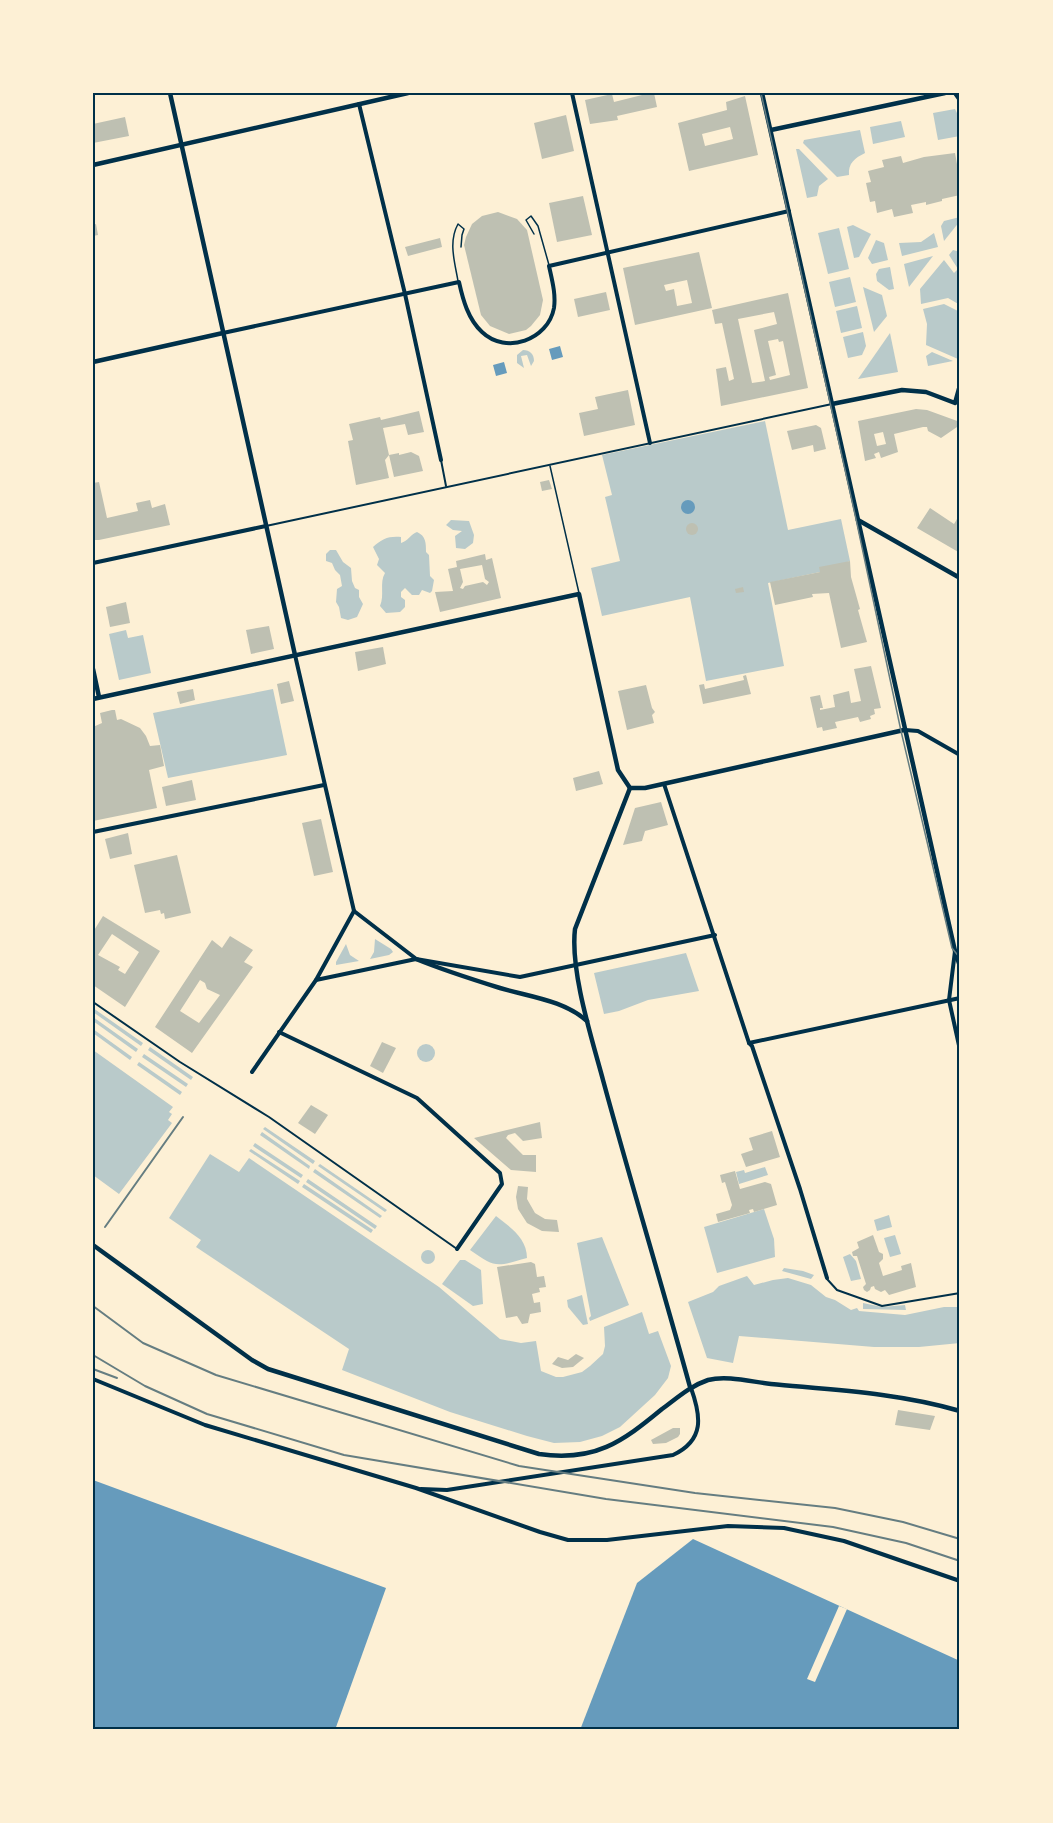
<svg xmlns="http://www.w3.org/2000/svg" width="1053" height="1823" viewBox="0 0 1053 1823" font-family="Roboto,sans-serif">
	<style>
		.green { fill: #b9caca }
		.water { fill: #669bbc }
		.pier { fill: #fdf0d5 }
		.building { fill: #bec0b2; fill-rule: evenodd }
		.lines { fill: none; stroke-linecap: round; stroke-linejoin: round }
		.service { stroke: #003049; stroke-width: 1.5 }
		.pedestrian { stroke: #003049; stroke-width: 2 }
		.minor { stroke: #003049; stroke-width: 4 }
		.tertiary { stroke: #003049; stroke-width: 4.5 }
		.secondary { stroke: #003049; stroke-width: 4.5 }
		.tram { stroke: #657d81; stroke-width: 1.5 }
		.rail { stroke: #657d81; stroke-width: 2 }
		.neatline { fill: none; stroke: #003049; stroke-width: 2 }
	</style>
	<rect width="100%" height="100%" fill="#fdf0d5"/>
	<!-- green -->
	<g class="green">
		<polygon points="955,109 960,119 960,136 938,140 933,113"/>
		<polygon points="901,121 905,137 873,144 870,127"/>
		<path d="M 860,130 L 865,153 C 855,158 848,163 849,175 L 837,177 L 803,143 L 804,140 Z"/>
		<polygon points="796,149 799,149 828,179 819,186 817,196 807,198"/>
		<polygon points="960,217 960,221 944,241 941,226 944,221"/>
		<polygon points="853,225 871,234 859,257 854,258 847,227"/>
		<polygon points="839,228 849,269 828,274 818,233"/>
		<polygon points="934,233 938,247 902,256 899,243 921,242"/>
		<polygon points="876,240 884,243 888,260 872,264 868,258"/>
		<polygon points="953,250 960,252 960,305 948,298 921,304 920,289 944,260 954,273 958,269 949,255"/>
		<polygon points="933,256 909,287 904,264"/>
		<polygon points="890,267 894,289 889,290 877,281 876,274 879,269"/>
		<polygon points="850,277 856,302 835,307 829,282"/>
		<polygon points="863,287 882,295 887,316 874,332"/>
		<polygon points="944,304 960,312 958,359 926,345 927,324 923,309"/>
		<polygon points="857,306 862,328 841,333 836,311"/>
		<polygon points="863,332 866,346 862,355 848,358 843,337"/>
		<polygon points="890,333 898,372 858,379"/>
		<path d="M 523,350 C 530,350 534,354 534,361 L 531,366 L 527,355 L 521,356 L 524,368 L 517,363 L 517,355 Z"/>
		<polygon points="932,352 953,361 928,366 926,356"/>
		<polygon points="765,421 788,530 841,519 850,561 820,572 768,583 784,666 706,681 690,597 602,616 591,568 620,561 605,497 612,495 602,455"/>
		<polygon points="451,520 469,521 474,535 473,543 465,549 456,548 455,536 462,531 453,530 446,525"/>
		<path d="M 417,532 C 426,536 426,543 426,552 L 429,555 L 430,576 L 434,580 L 432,591 L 430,593 L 422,590 L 419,595 L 412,595 L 405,588 L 401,592 L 401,597 L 405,600 L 405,607 L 400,612 L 386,613 L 380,606 C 385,595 379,583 385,573 L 377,565 L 379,559 L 373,547 C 382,539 388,536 401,537 L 401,543 C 408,541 411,534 417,532 Z"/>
		<polygon points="330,550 336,550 343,562 351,568 352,581 355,588 359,590 359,597 363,604 357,617 348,620 341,618 339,607 336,602 337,589 342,586 340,575 335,570 332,563 326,561 326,554"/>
		<polygon points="126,630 128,638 143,635 151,673 119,680 109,634"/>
		<polygon points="273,689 287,755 168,778 153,713"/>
		<polygon points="375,939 391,949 393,952 389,955 370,959 374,952"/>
		<polygon points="346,944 350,955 359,961 336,965 336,962"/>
		<polygon points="686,953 699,991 648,1000 619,1011 604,1014 594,973"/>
		<polygon points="93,1008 143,1043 141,1046 93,1012"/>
		<polygon points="93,1017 138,1049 136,1052 93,1021"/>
		<polygon points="93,1029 132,1057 130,1060 93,1033"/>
		<circle cx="426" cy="1053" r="9"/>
		<polygon points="150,1047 193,1077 191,1080 148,1050"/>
		<polygon points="93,1050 173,1107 169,1112 172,1114 168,1120 172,1123 119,1194 93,1175"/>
		<polygon points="144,1054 188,1084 186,1087 142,1057"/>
		<polygon points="139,1062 182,1092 180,1095 137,1065"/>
		<polygon points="265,1127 315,1161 313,1164 263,1129"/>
		<polygon points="262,1132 310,1166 309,1169 260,1135"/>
		<polygon points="255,1143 303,1175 301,1178 253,1146"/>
		<polygon points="251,1149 300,1181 298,1184 249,1151"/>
		<polygon points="210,1154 239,1172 249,1158 439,1287 500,1339 521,1343 536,1341 541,1371 556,1377 563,1377 582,1372 590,1366 603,1354 605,1346 604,1327 642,1312 649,1334 658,1331 671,1366 668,1378 655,1395 620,1427 602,1436 580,1442 554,1443 527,1436 450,1412 342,1370 349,1349 196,1247 201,1240 169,1218"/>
		<polygon points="320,1164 387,1210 385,1212 318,1166"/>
		<polygon points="765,1167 768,1175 739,1184 736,1172 744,1170 745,1173"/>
		<polygon points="315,1169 382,1216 380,1218 313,1172"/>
		<polygon points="308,1179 377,1226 375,1229 306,1182"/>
		<polygon points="304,1184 373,1230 371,1233 302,1187"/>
		<polygon points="764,1209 774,1239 775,1257 717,1273 704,1227"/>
		<polygon points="889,1215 892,1227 877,1231 874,1220"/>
		<path d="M 496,1216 C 510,1227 527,1238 527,1258 C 495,1267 496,1268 470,1250 Z"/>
		<polygon points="895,1235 901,1254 890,1257 884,1238"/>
		<polygon points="602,1237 629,1305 590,1321 589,1318 591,1316 577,1243"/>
		<circle cx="428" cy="1257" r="7"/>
		<polygon points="850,1254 856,1261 861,1279 851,1281 843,1257"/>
		<polygon points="460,1260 465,1260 481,1270 483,1304 473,1306 442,1284"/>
		<polygon points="784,1268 803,1271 814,1275 811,1279 782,1271"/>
		<polygon points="747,1276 754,1285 773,1280 788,1278 811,1285 826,1297 835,1300 851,1310 857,1308 859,1311 905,1315 944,1307 960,1307 960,1343 919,1347 874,1347 739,1336 733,1363 707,1358 688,1302 713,1292 719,1286"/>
		<polygon points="582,1295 588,1324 583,1325 568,1307 567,1300"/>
		<polygon points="863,1303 882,1307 905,1305 906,1310 863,1309"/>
	</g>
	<!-- water -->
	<g class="water">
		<polygon points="560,346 563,357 552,360 549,349"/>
		<polygon points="504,362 507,373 496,376 493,365"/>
		<circle cx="688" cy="507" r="7"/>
		<polygon points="93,1480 386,1588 335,1730 93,1730"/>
		<polygon points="693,1539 960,1661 960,1730 580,1730 637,1583"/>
	</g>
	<!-- pier -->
	<polygon class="pier" points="839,1606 847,1609 815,1682 807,1679"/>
	<!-- building -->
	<g class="building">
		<polygon points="650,93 654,93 657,107 617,116 618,120 590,124 585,100 612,94 614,102"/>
		<path d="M 745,96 L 758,155 L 689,171 L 678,123 L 727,110 L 726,102 ZM 730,127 L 733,139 L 705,146 L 702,134 Z"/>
		<polygon points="566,115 574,151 542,159 534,123"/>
		<polygon points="125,117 129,136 93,143 93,124"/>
		<polygon points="955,153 957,164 960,163 960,195 942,199 942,201 926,205 926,202 911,205 913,213 894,217 892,209 877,213 875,201 870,202 866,183 871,182 868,171 884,167 882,160 901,156 903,163 924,157"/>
		<polygon points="583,196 592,235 557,242 549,203"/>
		<polygon points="498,212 517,219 527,230 543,300 540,315 531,326 526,330 509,334 490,326 481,315 464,245 466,237 472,224 482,216"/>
		<polygon points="96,224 98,235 93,236 93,225"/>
		<polygon points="440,238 442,247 408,256 405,247"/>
		<path d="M 699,252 L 712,308 L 635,325 L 623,268 ZM 687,280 L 692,303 L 677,306 L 674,289 L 666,291 L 664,285 Z"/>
		<polygon points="606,292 610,310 578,317 574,299"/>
		<path d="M 788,293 L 808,388 L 721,406 L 716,369 L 726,367 L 729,381 L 734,379 L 722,323 L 715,324 L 712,310 ZM 774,312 L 777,324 L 754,330 L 765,381 L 752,383 L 738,319 ZM 778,339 L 779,342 L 783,341 L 790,375 L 770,380 L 769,377 L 776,375 L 768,341 Z"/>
		<polygon points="628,390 635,425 584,436 579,413 598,409 595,397"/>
		<path d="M 916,409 L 927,410 L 960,422 L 957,427 L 941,438 L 928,431 L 927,427 L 923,427 L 894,434 L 898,452 L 881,458 L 879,452 L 874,454 L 876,458 L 865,461 L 858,421 ZM 883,432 L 886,444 L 877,446 L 874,434 Z"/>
		<polygon points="419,411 424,432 408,435 405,424 383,428 389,455 385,460 389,478 356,485 348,441 353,440 349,424 380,417 381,420"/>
		<polygon points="816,425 821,428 826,449 814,452 813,445 792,450 787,431"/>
		<polygon points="411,452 419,456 423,471 394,477 389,455 399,453 399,455"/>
		<polygon points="549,480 552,489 542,491 540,482"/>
		<polygon points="99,482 107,518 138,511 136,503 150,500 152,508 165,504 170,525 99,540 93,540 93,483"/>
		<polygon points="930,508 954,524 960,514 960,553 917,528"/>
		<circle cx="692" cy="529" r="6"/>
		<path d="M 485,554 L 486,560 L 492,558 L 501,598 L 440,612 L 435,592 L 453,591 L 448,569 L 457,567 L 456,561 ZM 482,565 L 485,579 L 489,582 L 487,585 L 483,582 L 465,586 L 463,589 L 460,588 L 463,582 L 460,569 Z"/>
		<polygon points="850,561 851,577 860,609 858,610 867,642 841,648 829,593 812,594 813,597 775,605 770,582 820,572 819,567"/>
		<polygon points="743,587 744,592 736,593 735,589"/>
		<polygon points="126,602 130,623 110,627 106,607"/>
		<polygon points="269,626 274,649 251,654 246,630"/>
		<polygon points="383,647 386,664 358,671 355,652"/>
		<polygon points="871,666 881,708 874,709 875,714 870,716 871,719 860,722 858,717 835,722 837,728 823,731 822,727 817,728 810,697 820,695 823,708 820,708 820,710 835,707 833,695 849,691 851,703 861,701 854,669"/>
		<polygon points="746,675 751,694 703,704 699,685 704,684 705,689 744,680 743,676"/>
		<polygon points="289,681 294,701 281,704 277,684"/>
		<polygon points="646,685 652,708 655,712 652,715 654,723 627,730 618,691"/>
		<polygon points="193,689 195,700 180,704 177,692"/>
		<polygon points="112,710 115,710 117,720 121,719 140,728 146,736 150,746 160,745 164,766 149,770 157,808 93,821 93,727 102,723 100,713"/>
		<polygon points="599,771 603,784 576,791 573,778"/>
		<polygon points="192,780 196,800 166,806 162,787"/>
		<polygon points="661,802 668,825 645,831 642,841 623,845 635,808"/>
		<polygon points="321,819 333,872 314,876 302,823"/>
		<polygon points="128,833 132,854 110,859 105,839"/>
		<polygon points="177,855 191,913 165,919 164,913 161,914 160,910 145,913 134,865"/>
		<path d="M 103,916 L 160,951 L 125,1007 L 93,985 L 93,932 ZM 112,934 L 139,952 L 125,974 L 118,970 L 120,967 L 98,955 Z"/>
		<path d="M 230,936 L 253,950 L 244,962 L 253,967 L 192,1053 L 155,1027 L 212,940 L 222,948 ZM 200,980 L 205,983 L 207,989 L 220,995 L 199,1023 L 180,1011 Z"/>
		<polygon points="382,1042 396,1048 383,1073 370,1066"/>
		<polygon points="311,1105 328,1115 315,1134 298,1123"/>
		<polygon points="540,1122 542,1138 523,1141 515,1133 508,1135 506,1138 523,1155 536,1155 536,1172 511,1170 474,1138"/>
		<polygon points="772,1131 780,1157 746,1167 741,1154 753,1150 749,1138"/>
		<polygon points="735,1171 740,1189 765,1182 771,1184 777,1205 754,1212 753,1209 749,1210 750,1213 718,1222 716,1214 730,1210 732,1205 725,1182 722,1183 720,1175"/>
		<polygon points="518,1186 528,1187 527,1199 535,1213 545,1219 557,1220 559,1232 542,1231 527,1223 518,1209 516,1197"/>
		<polygon points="873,1235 879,1252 883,1254 883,1259 879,1263 883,1276 902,1270 901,1266 911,1263 916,1287 889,1295 885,1290 881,1292 875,1289 874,1286 871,1287 870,1290 867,1292 864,1290 863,1287 866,1284 857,1256 853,1256 852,1252 859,1248 857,1242"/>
		<polygon points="531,1262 535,1264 537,1277 544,1276 546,1287 539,1288 540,1292 532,1294 534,1303 540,1302 541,1312 530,1314 528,1323 522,1324 517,1316 506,1318 497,1267"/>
		<polygon points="576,1354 584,1358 573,1367 562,1368 552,1364 558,1357 568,1360"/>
		<polygon points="898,1410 935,1416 930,1430 895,1425"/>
		<polygon points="673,1428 680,1428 680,1434 678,1437 666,1443 653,1444 651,1440"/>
	</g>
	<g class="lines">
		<!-- service -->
		<g class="service">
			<polyline points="534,234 526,220 531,216 538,226 549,265"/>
			<path d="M 458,281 C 455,263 448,242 458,224 L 464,229 L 462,235 L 461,247"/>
			<polyline points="550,466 579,593"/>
		</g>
		<!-- pedestrian -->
		<g class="pedestrian">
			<polyline points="441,460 446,486"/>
			<polyline points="266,526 832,404"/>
			<polyline points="93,1002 180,1062 269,1117 457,1249"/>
			<polyline points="827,1279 837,1290 882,1306 960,1293"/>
		</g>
		<!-- minor -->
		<g class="minor">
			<polyline points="572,93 650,443"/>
			<polyline points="359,104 405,294 441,460"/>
			<path d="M 223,333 L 459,282 C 463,300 468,319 482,332 C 506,355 548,340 554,308 C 556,294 552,280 549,266 L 789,211"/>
			<polyline points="93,563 266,526"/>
			<polyline points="295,655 354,911"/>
			<polyline points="905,730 918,731 960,755"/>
			<polyline points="664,784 749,1043 752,1046 800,1189 827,1278"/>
			<polyline points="93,832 324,785"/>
			<polyline points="354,911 316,980 416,959 520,977 715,935"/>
			<polyline points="354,911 415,958"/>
			<polyline points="955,951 949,1000 960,1050"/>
			<polyline points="956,955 960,967"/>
			<polyline points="279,1032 417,1098 500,1173 502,1184 457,1249"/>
			<polyline points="749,1043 960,998"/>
			<polyline points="252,1072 316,980"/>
			<polyline points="93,1379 205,1425 416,1488 540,1532 568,1540 607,1540 728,1526 784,1528 844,1541 960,1581"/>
			<path d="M 421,1489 L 447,1490 L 673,1455 C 705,1440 701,1416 691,1388"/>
		</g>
		<!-- tertiary -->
		<g class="tertiary">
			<polyline points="170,93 295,655"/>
			<polyline points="955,93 960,100"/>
			<polyline points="771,130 945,93"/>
			<polyline points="93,165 408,93"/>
			<polyline points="93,362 223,333"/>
			<polyline points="832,404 902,390 926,392 955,403 960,385"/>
			<polyline points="858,520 960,578"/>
			<polyline points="93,669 99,697"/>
			<polyline points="93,699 579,594 618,770 630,788"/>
			<path d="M 630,788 L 575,929 C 570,971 592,1039 603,1080 C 631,1183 662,1285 690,1387"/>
			<polyline points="630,788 645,788 904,730"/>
			<path d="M 416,959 C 443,970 471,979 500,988 C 530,997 563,1000 587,1021"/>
		</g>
		<!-- secondary -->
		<g class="secondary">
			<polyline points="762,93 955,951 960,954"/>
			<path d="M 93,1245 L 252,1360 L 268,1369 L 539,1454 C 595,1462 622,1442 662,1409 C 677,1398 690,1386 708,1380 C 727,1375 752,1382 771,1384 C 835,1390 899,1393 960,1411"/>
		</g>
		<!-- tram -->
		<polyline class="tram" points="761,93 856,519 901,731 952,948 960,958"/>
		<!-- rail -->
		<g class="rail">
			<polyline points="105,1227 183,1117"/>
			<polyline points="93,1306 143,1343 216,1375 519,1466 695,1493 835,1508 903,1522 960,1539"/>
			<polyline points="93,1355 145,1386 207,1414 344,1455 606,1499 833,1527 906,1543 960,1561"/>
			<polyline points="93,1369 117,1378"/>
		</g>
	</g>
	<!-- border -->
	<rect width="1053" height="1823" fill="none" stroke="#fdf0d5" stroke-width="189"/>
	<rect x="94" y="94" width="864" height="1634" class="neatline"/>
</svg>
